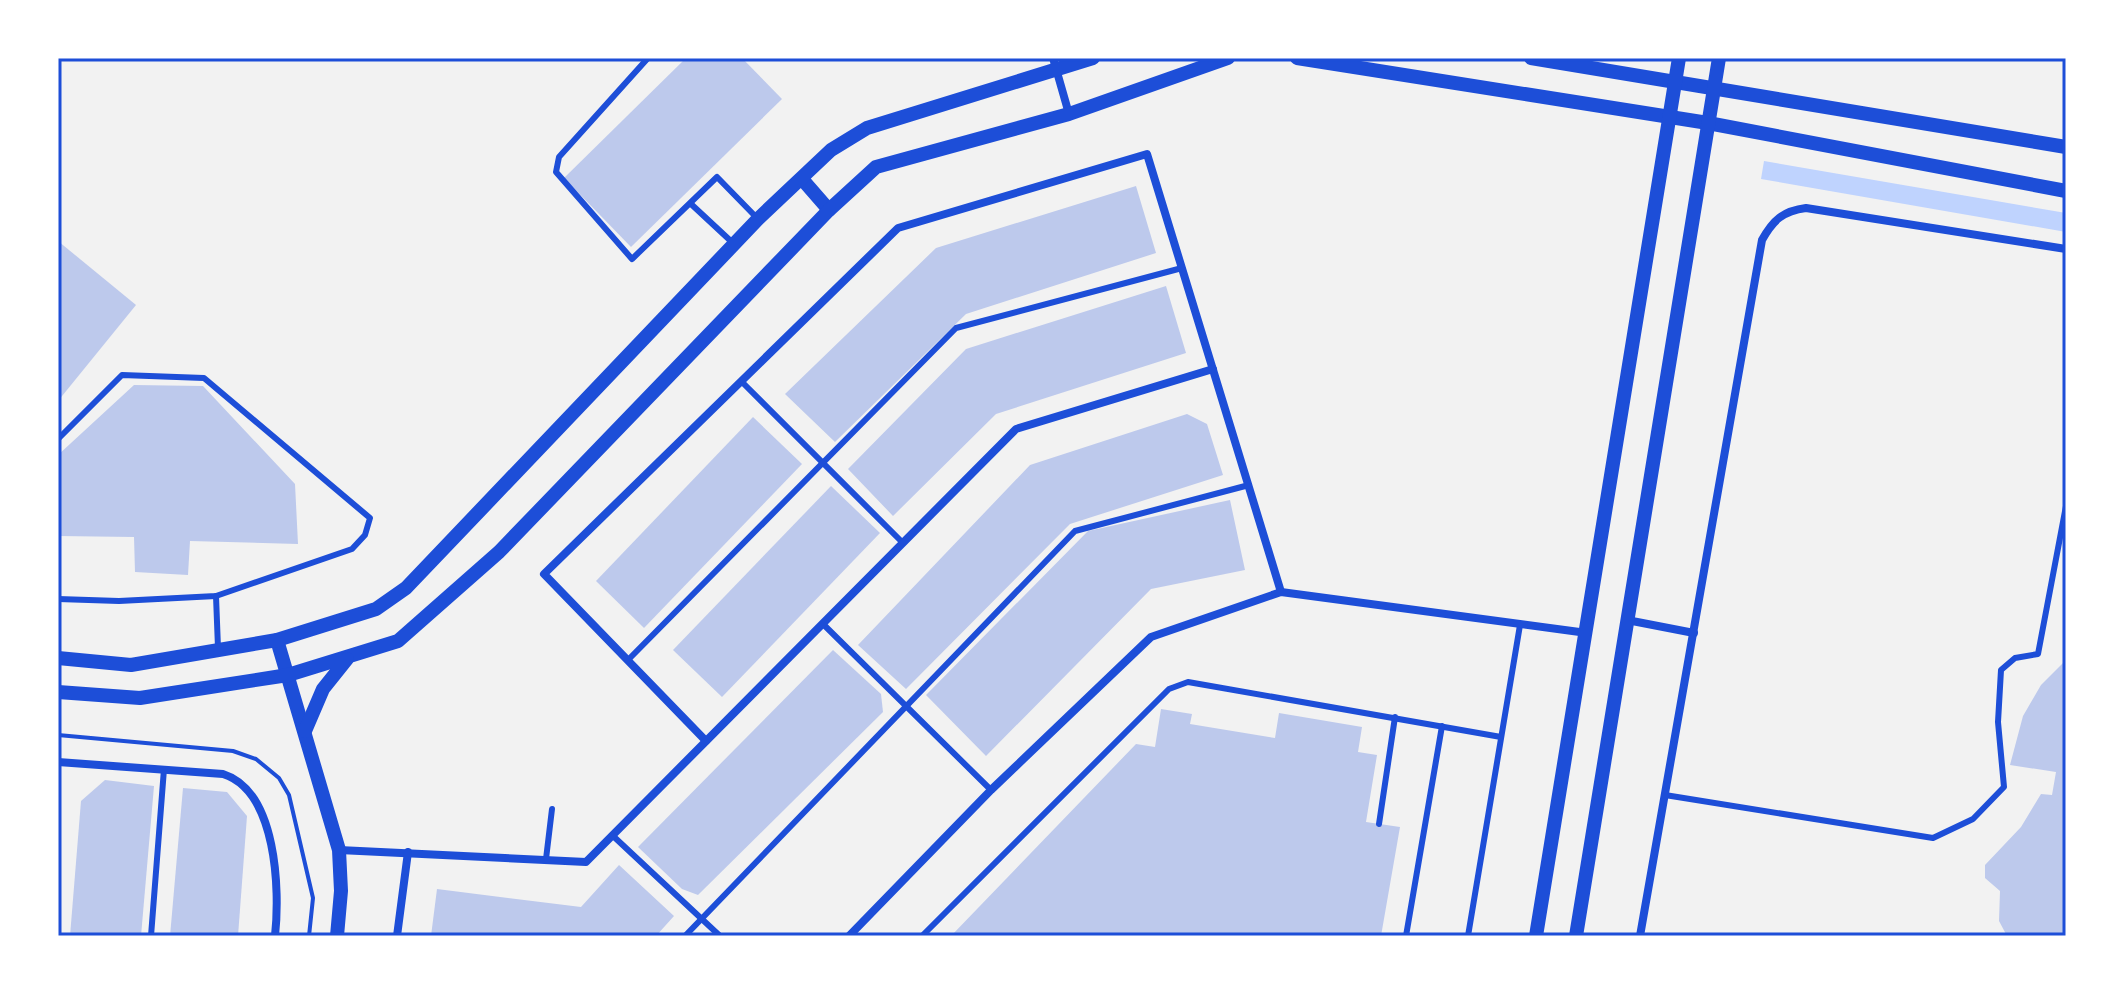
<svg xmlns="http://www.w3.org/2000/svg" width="2124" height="994" viewBox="0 0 2124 994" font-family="Bitter,serif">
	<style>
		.water { fill: #bfd3fe }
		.building { fill: #bdc9ec }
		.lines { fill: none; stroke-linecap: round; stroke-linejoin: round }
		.path { stroke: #1d4ed8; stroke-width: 4 }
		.service { stroke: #1d4ed8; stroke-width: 6 }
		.minor { stroke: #1d4ed8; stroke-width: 8 }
		.tertiary { stroke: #1d4ed8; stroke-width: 14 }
		.neatline { fill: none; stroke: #1d4ed8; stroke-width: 3 }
	</style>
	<rect width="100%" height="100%" fill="#f2f2f2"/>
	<!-- water -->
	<polygon class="water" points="1764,161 2066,213 2066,232 1761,179"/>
	<!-- building -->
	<g class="building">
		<polygon points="686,58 742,58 782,99 631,247 564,178"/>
		<polygon points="1136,186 1156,253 966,314 835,442 785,394 936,248"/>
		<polygon points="58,241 136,305 58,401"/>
		<polygon points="1166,286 1186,353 996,414 893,516 848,469 966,349"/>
		<polygon points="134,385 203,386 295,484 298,544 190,541 188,575 135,572 134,537 58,536 58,455"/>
		<polygon points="1187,414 1207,424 1223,475 1070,524 906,689 858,645 1030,465"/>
		<polygon points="753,417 802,464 644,628 596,581"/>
		<polygon points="831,486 880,533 722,697 673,650"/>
		<polygon points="1230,500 1245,570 1151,589 986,756 926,695 1088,531"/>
		<polygon points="833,650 881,694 883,712 698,895 682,889 638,847"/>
		<polygon points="2066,660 2066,936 2007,936 1999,921 2000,891 1985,878 1985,865 2021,827 2041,794 2052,795 2056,772 2010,765 2023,716 2041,685"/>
		<polygon points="1161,709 1192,714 1190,724 1275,738 1279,713 1362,727 1358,752 1377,755 1366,822 1400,827 1381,936 951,936 1136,744 1155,747"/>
		<polygon points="105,780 154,786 141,936 70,936 81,801"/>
		<polygon points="183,788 227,792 247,816 238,936 170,936"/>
		<polygon points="619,865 674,916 656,936 431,936 437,889 581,907"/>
	</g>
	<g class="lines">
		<!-- path -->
		<polyline class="path" points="58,735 233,751 256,759 279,778 289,795 313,898 309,936"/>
		<!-- service -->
		<g class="service">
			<polyline points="648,58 559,157 556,172 632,259 717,177 757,218"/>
			<polyline points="691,204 734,244"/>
			<polyline points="743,383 903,543"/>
			<polyline points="58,439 122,375 204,378 370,518 365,535 352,549 216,596 119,601 58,599"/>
			<polyline points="216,596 218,648"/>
			<polyline points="824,625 991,790"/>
			<polyline points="628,660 956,328 1182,268"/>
			<polyline points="1665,795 1933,838 1973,819 2004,787 1998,722 2001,670 2015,658 2038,654 2066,506"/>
			<polyline points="1379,824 1395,717"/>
			<polyline points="612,835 720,936"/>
			<polyline points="546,859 552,809"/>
			<polyline points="151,936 164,769"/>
			<polyline points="685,936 1075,531 1249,485"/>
			<polyline points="922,936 1169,689 1188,682 1501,737"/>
			<polyline points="1406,936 1442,726"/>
			<polyline points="1468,936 1520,625"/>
		</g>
		<!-- minor -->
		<g class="minor">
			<polyline points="1053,58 1069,114"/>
			<polyline points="1627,620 1694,633"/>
			<polyline points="706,741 544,574 898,228 1147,154 1281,592"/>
			<path d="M 58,762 L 223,774 C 277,791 280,890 275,936"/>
			<polyline points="339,850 586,862 1016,429 1213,369"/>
			<polyline points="397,936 408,852"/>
			<polyline points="849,936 991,790 1151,637 1281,592 1587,633"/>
			<path d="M 1640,936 L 1762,240 C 1773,220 1783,211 1806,208 L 2066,249"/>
		</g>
		<!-- tertiary -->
		<g class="tertiary">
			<polyline points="1297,58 1708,123 2066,191"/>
			<polyline points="1531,58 2066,147"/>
			<polyline points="802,179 829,210"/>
			<polyline points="277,640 339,850 341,891 337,936"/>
			<polyline points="58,658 131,665 277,640 376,609 406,588 758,219 831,150 867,128 1093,58"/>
			<polyline points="58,692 140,698 288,675 398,641 499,552 829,210 876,167 1069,114 1228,58"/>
			<polyline points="305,731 323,689 347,659"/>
			<polyline points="1536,936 1679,58"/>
			<polyline points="1576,936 1719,58"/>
		</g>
	</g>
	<!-- border -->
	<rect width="2124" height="994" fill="none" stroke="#ffffff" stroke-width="120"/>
	<rect x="60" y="60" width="2004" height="874" class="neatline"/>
</svg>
